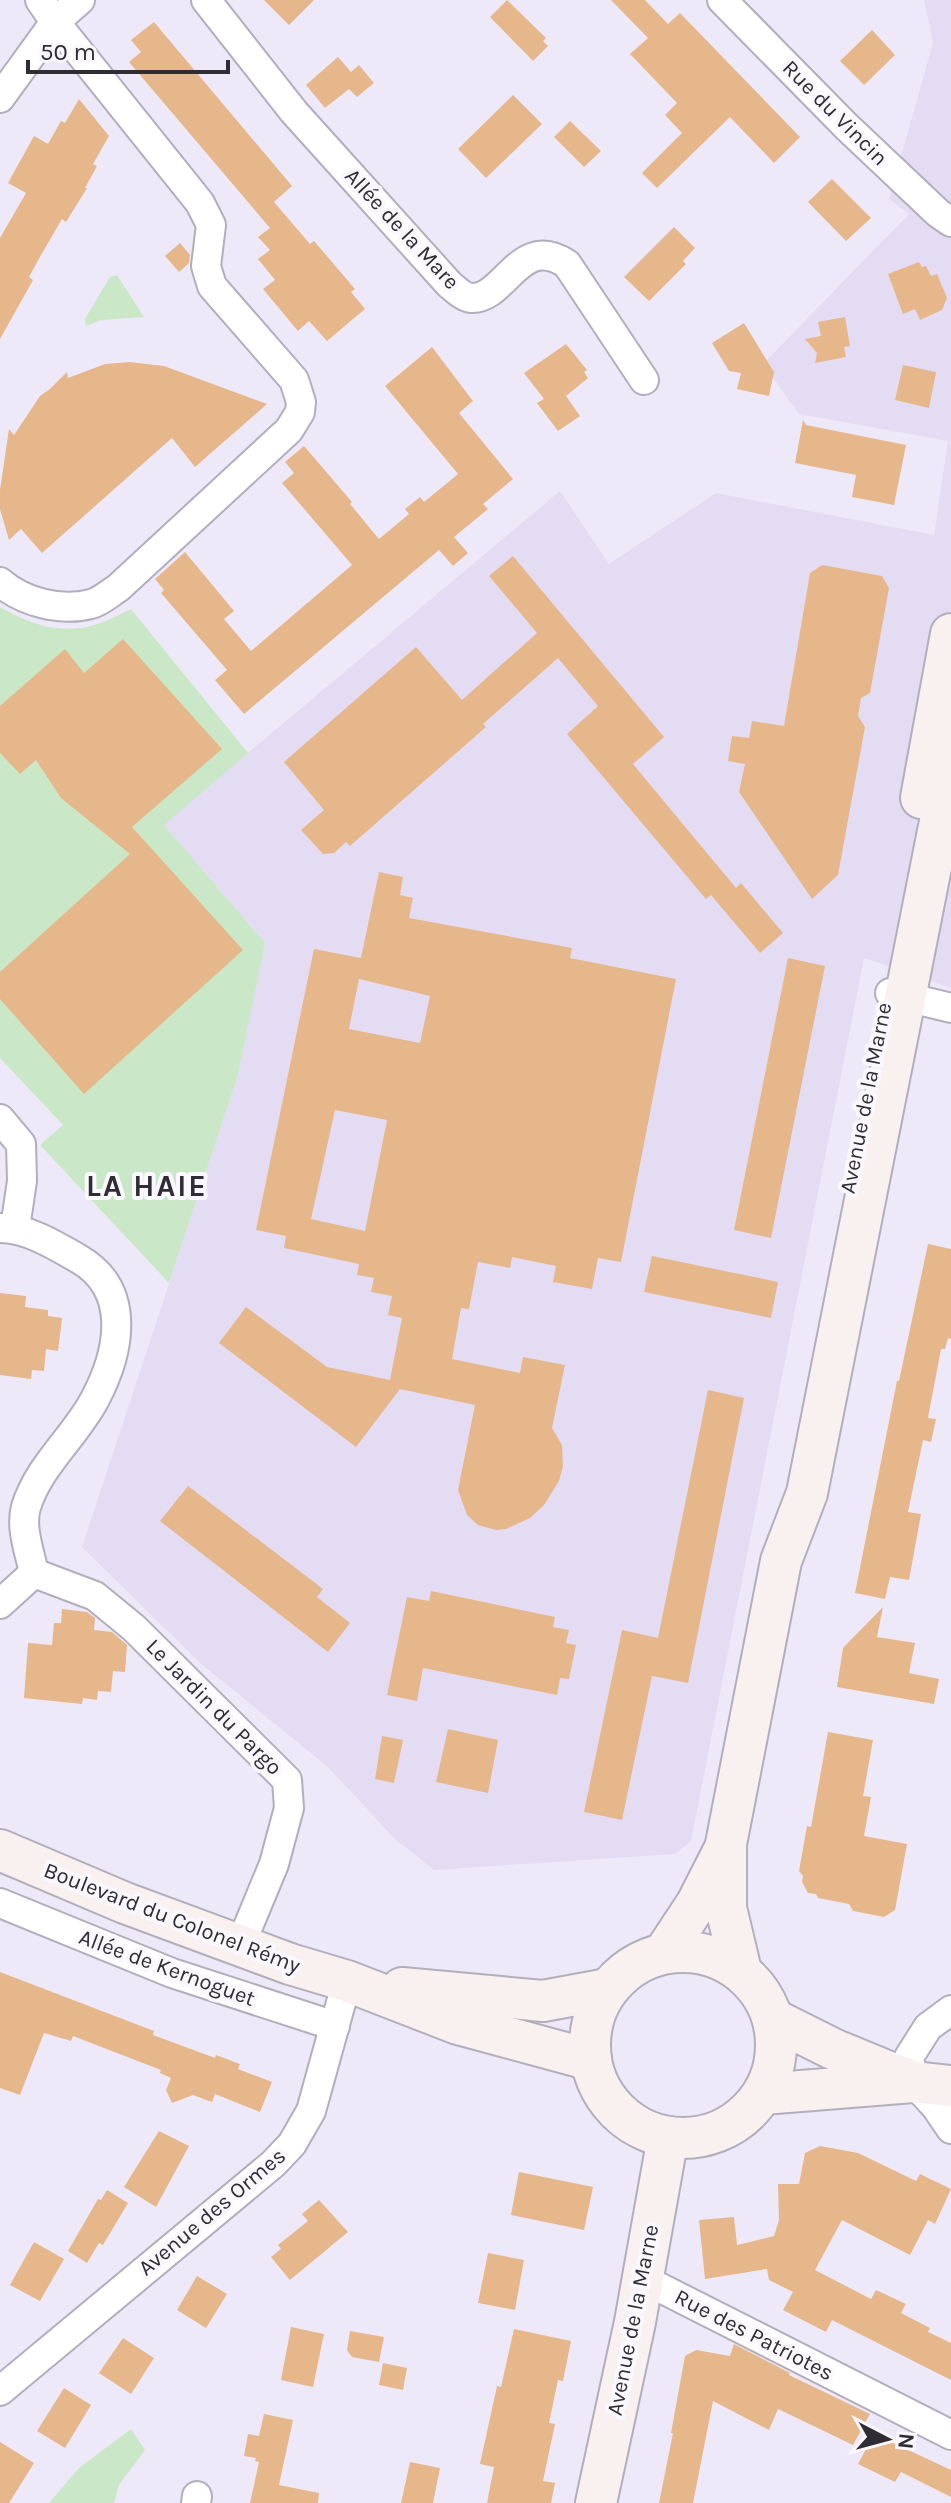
<svg xmlns="http://www.w3.org/2000/svg" width="951" height="2503" viewBox="0 0 951 2503" font-family="Karla,sans-serif">
	<style>
		.built { fill: #e4dcf2 }
		.green { fill: #cae8c7 }
		.building { fill: #e7b78c; fill-rule: evenodd }
		.lines { fill: none; stroke-linecap: round; stroke-linejoin: round }
		.minor-casing { stroke: #b2aebc; stroke-width: 32 }
		.secondary-casing { stroke: #b2aebc; stroke-width: 44 }
		.minor { stroke: #fff; stroke-width: 28 }
		.secondary { stroke: #f9f0f0; stroke-width: 40 }
		.labels { text-anchor: middle; dominant-baseline: central; stroke-width: 8; stroke-linejoin: round; paint-order: stroke }
		.street-label { font-size: 22px; fill: #2f2d33; stroke: #faf8fe }
		.district-label { font-size: 30px; font-weight: bold; letter-spacing: 2px; fill: #2f2d33; stroke: #faf8fe }
	</style>
	<rect width="100%" height="100%" fill="#eee9f8"/>
	<!-- built -->
	<polygon class="built" points="924,0 951,0 951,988 864,958 691,1841 675,1854 434,1870 394,1838 328,1767 200,1663 82,1547 238,1075 265,943 163,824 560,491 609,564 716,493 934,535 948,441 799,414 763,364 909,214 889,199 933,43"/>
	<!-- green -->
	<g class="green">
		<polygon points="117,275 144,317 101,320 86,326 85,319 110,277"/>
		<path d="M 0,607 C 29,624 63,636 97,624 C 109,621 120,614 131,609 L 248,753 L 164,825 L 265,943 L 238,1075 L 169,1283 L 40,1145 L 63,1125 L 0,1058 Z"/>
		<polygon points="131,2429 145,2450 119,2485 114,2503 49,2503 79,2468"/>
	</g>
	<!-- building -->
	<g class="building">
		<polygon points="264,0 314,0 289,25"/>
		<polygon points="507,0 546,38 543,41 548,46 533,61 490,17"/>
		<polygon points="611,0 645,0 668,24 680,13 800,137 774,163 730,117 657,188 642,173 682,133 665,115 677,103 630,54 648,38"/>
		<polygon points="154,22 292,186 274,202 310,244 314,241 355,289 351,292 365,309 327,341 309,321 298,331 263,289 275,280 258,259 270,250 258,237 270,228 129,62 141,52 131,40"/>
		<polygon points="872,30 895,55 864,85 840,61"/>
		<polygon points="338,57 351,72 359,65 374,83 357,97 349,89 325,108 306,85"/>
		<polygon points="513,95 542,124 486,178 458,149"/>
		<polygon points="79,99 109,136 93,164 97,166 85,188 87,188 66,222 62,219 41,255 29,277 33,280 0,339 0,238 26,193 8,183 34,136 48,144 61,121 65,123"/>
		<polygon points="570,121 601,151 584,167 554,137"/>
		<polygon points="832,179 871,218 846,241 808,202"/>
		<polygon points="674,227 695,248 683,261 686,264 649,301 624,277"/>
		<polygon points="180,243 190,255 189,263 179,272 165,256"/>
		<polygon points="919,262 922,267 926,266 931,276 937,274 947,298 942,310 920,320 915,309 903,314 888,274"/>
		<polygon points="845,317 850,346 844,347 846,357 815,363 817,353 805,339 821,336 818,322"/>
		<polygon points="744,323 774,372 769,396 737,389 741,373 729,371 712,343"/>
		<polygon points="566,344 587,370 584,372 588,378 566,396 580,416 558,431 537,403 544,399 524,373"/>
		<polygon points="432,347 473,401 459,413 513,479 483,504 488,509 454,537 468,553 453,566 439,550 244,714 215,680 227,670 161,593 164,590 155,579 185,552 234,611 224,619 251,651 352,565 282,483 294,473 285,462 304,446 352,502 350,504 379,539 409,514 405,509 420,497 424,502 458,474 385,386"/>
		<polygon points="129,362 164,366 267,404 195,467 172,438 42,553 21,529 9,540 0,509 0,490 9,429 14,435 40,396 50,389 67,372 68,378 105,364"/>
		<polygon points="903,365 936,372 929,408 895,400"/>
		<polygon points="803,420 806,425 906,445 894,505 852,497 856,475 795,463"/>
		<polygon points="513,556 664,737 633,764 736,888 741,883 783,933 760,953 711,895 706,899 567,734 598,706 558,658 483,724 486,727 350,846 346,842 334,853 323,854 301,830 324,810 284,762 416,647 462,700 537,633 489,576"/>
		<polygon points="822,565 882,576 889,588 870,693 861,698 858,716 865,727 838,875 812,899 739,792 745,764 728,761 732,736 749,738 752,721 784,726 810,573"/>
		<polygon points="123,639 222,749 132,827 243,950 84,1094 0,999 0,972 130,854 61,798 36,760 20,774 0,753 0,706 65,649 84,673"/>
		<path d="M 379,872 L 403,877 L 400,895 L 413,898 L 409,918 L 572,948 L 570,958 L 676,979 L 621,1262 L 598,1258 L 592,1289 L 553,1282 L 556,1266 L 512,1257 L 510,1268 L 478,1262 L 469,1309 L 461,1308 L 452,1359 L 520,1373 L 523,1357 L 565,1365 L 552,1428 L 562,1445 L 563,1466 L 559,1481 L 544,1505 L 530,1518 L 506,1529 L 496,1530 L 478,1525 L 467,1515 L 458,1490 L 475,1405 L 400,1389 L 356,1447 L 219,1343 L 246,1307 L 327,1367 L 390,1380 L 402,1318 L 388,1315 L 392,1296 L 371,1292 L 374,1278 L 357,1275 L 359,1264 L 284,1248 L 286,1236 L 256,1230 L 314,949 L 361,958 ZM 359,979 L 430,996 L 420,1043 L 349,1029 ZM 335,1110 L 387,1120 L 365,1231 L 311,1219 Z"/>
		<polygon points="788,958 825,966 771,1238 734,1230"/>
		<polygon points="928,1244 951,1249 951,1339 948,1338 945,1349 941,1349 928,1418 936,1419 931,1442 923,1440 908,1512 921,1514 909,1580 890,1577 885,1599 855,1593 897,1381 899,1381"/>
		<polygon points="652,1256 778,1282 771,1318 644,1292"/>
		<polygon points="0,1293 26,1296 25,1307 48,1310 48,1316 62,1318 58,1351 46,1349 44,1371 32,1370 31,1379 0,1375"/>
		<polygon points="708,1390 744,1398 688,1683 652,1676 622,1820 584,1812 622,1630 658,1638"/>
		<polygon points="188,1486 323,1589 317,1597 350,1623 328,1652 160,1521"/>
		<polygon points="431,1591 555,1617 553,1627 569,1630 566,1643 576,1645 569,1679 560,1678 557,1695 423,1668 417,1701 387,1695 407,1597 429,1601"/>
		<polygon points="883,1607 877,1637 915,1643 909,1673 939,1679 934,1704 837,1687 843,1648"/>
		<polygon points="62,1609 87,1612 95,1618 94,1630 112,1632 127,1645 125,1672 113,1671 111,1692 98,1691 97,1700 83,1698 82,1704 24,1698 28,1643 52,1645 54,1623 61,1623"/>
		<polygon points="448,1729 498,1740 488,1793 436,1782"/>
		<polygon points="828,1732 873,1740 863,1796 871,1797 864,1836 907,1844 895,1910 884,1917 853,1911 849,1904 818,1898 816,1894 808,1893 802,1882 803,1876 799,1871 807,1826 811,1827"/>
		<polygon points="382,1736 403,1740 394,1783 375,1779"/>
		<polygon points="0,1972 154,2031 153,2035 215,2058 216,2055 240,2064 238,2069 272,2082 260,2112 215,2094 212,2102 193,2095 172,2103 166,2090 171,2078 160,2073 161,2070 73,2036 71,2041 44,2033 20,2095 0,2088"/>
		<polygon points="159,2131 189,2146 156,2207 124,2187"/>
		<polygon points="820,2146 858,2153 916,2181 920,2174 951,2189 935,2224 928,2220 910,2255 842,2220 815,2270 871,2299 876,2290 906,2304 901,2313 930,2328 928,2332 951,2343 951,2380 832,2320 826,2332 783,2310 793,2292 769,2280 767,2269 705,2279 699,2220 734,2217 737,2245 774,2236 779,2220 778,2184 799,2184 805,2153"/>
		<polygon points="519,2172 593,2187 584,2230 511,2215"/>
		<polygon points="107,2190 128,2203 103,2245 99,2243 87,2263 68,2251 98,2199 101,2200"/>
		<polygon points="319,2200 348,2232 290,2280 271,2257 281,2249 278,2245 308,2221 302,2214"/>
		<polygon points="34,2242 64,2259 40,2301 10,2285"/>
		<polygon points="488,2253 524,2260 515,2310 478,2303"/>
		<polygon points="197,2276 227,2294 206,2328 177,2310"/>
		<polygon points="291,2327 324,2334 313,2387 281,2380"/>
		<polygon points="514,2329 571,2341 563,2381 558,2380 549,2423 555,2424 543,2481 555,2483 551,2503 487,2503 494,2467 480,2464 497,2386 501,2387"/>
		<polygon points="350,2331 384,2337 379,2362 352,2357 347,2350"/>
		<polygon points="123,2338 154,2358 131,2394 99,2373"/>
		<polygon points="734,2344 790,2373 789,2375 870,2414 853,2445 778,2409 769,2430 713,2401 693,2503 659,2503 673,2433 671,2433 685,2356 696,2350 730,2356"/>
		<polygon points="383,2363 407,2368 403,2390 379,2385"/>
		<polygon points="64,2388 91,2405 65,2448 37,2431"/>
		<polygon points="264,2414 293,2420 279,2485 319,2493 318,2503 250,2503 259,2462 255,2461 256,2458 244,2456 248,2434 259,2436"/>
		<polygon points="874,2434 951,2470 951,2497 901,2472 895,2482 858,2464"/>
		<polygon points="0,2442 34,2463 9,2503 0,2503"/>
		<polygon points="410,2462 440,2468 433,2503 401,2503"/>
	</g>
	<g class="lines">
		<!-- minor casing -->
		<g class="minor-casing">
			<g id="minor">
				<path d="M 206,0 L 294,112 L 449,284 C 455,289 463,297 471,298 C 505,300 520,232 567,264 L 644,380"/>
				<polyline points="722,0 846,126 938,213 951,222"/>
				<polyline points="0,98 55,22 80,0"/>
				<path d="M 0,582 C 23,602 61,612 91,604 C 100,602 110,593 118,588 L 289,430 L 300,412 L 301,402 L 294,380 L 212,286 L 206,266 L 211,225 L 200,203 L 55,22 L 40,0"/>
				<polyline points="890,993 951,1008"/>
				<polyline points="0,1119 21,1144 22,1181 15,1228"/>
				<path d="M 0,1228 C 27,1228 55,1245 79,1259 C 132,1290 120,1352 95,1399 C 75,1437 39,1465 26,1507 C 20,1528 30,1553 34,1573 L 95,1596 L 134,1628 L 287,1780 L 289,1808 L 274,1864 L 240,1946"/>
				<polyline points="0,1604 34,1573"/>
				<polyline points="0,1903 172,1973 335,2026"/>
				<polyline points="951,2010 928,2027 909,2057 913,2082 936,2107 951,2129"/>
				<polyline points="643,2279 951,2435"/>
				<polyline points="0,2391 273,2164 292,2144 311,2111 347,1981"/>
				<polyline points="196,2503 197,2496"/>
			</g>
		</g>
		<!-- secondary casing -->
		<g class="secondary-casing">
			<g id="secondary">
				<polyline points="921,798 951,634"/>
				<polyline points="0,1850 125,1903 290,1964 347,1981 458,2024 591,2060"/>
				<circle cx="683" cy="2045" r="93"/>
				<polyline points="664,1953 697,1903 723,1852"/>
				<polyline points="741,1971 726,1908 726,1844 781,1561 807,1493 951,766"/>
				<polyline points="402,1988 543,2001 608,1989"/>
				<polyline points="773,2019 833,2049 906,2079"/>
				<polyline points="763,2094 913,2082 951,2086"/>
				<polyline points="596,2503 635,2322 668,2137"/>
			</g>
		</g>
		<!-- minor -->
		<use href="#minor" class="minor"/>
		<!-- secondary -->
		<use href="#secondary" class="secondary"/>
	</g>
	<g class="labels">
		<!-- street labels -->
		<g class="street-label">
			<text transform="translate(835 113) rotate(45)">Rue du Vincin</text>
			<text transform="translate(402 229) rotate(47)">Allée de la Mare</text>
			<text transform="translate(866 1098) rotate(-79)">Avenue de la Marne</text>
			<text transform="translate(214 1707) rotate(45)">Le Jardin du Pargo</text>
			<text transform="translate(172 1918) rotate(21)">Boulevard du Colonel Rémy</text>
			<text transform="translate(167 1968) rotate(20)">Allée de Kernoguet</text>
			<text transform="translate(212 2212) rotate(-40)">Avenue des Ormes</text>
			<text transform="translate(633 2320) rotate(-79)">Avenue de la Marne</text>
			<text transform="translate(754 2335) rotate(27)">Rue des Patriotes</text>
		</g>
		<!-- district labels -->
		<g class="district-label">
			<text x="147" y="1186">LA HAIE</text>
		</g>
	</g>
	<!-- north arrow -->
	<g transform="translate(887 2439) rotate(96)" stroke="#faf8fe" stroke-width="6" paint-order="stroke">
	<path d="M0-6L14 30L0 20L-14 30Z" fill="#2f2d33"/>
	<text y="-12" font-size="22" font-weight="bold" text-anchor="middle" fill="#2f2d33">N</text>
	</g>
	<!-- scale -->
	<path d="M28 60v12h200v-12" fill="none" stroke="#2f2d33" stroke-width="4"/>
	<text x="40" y="60" font-size="24" fill="#2f2d33" stroke="#faf8fe" stroke-width="6" paint-order="stroke">50 m</text>
</svg>
